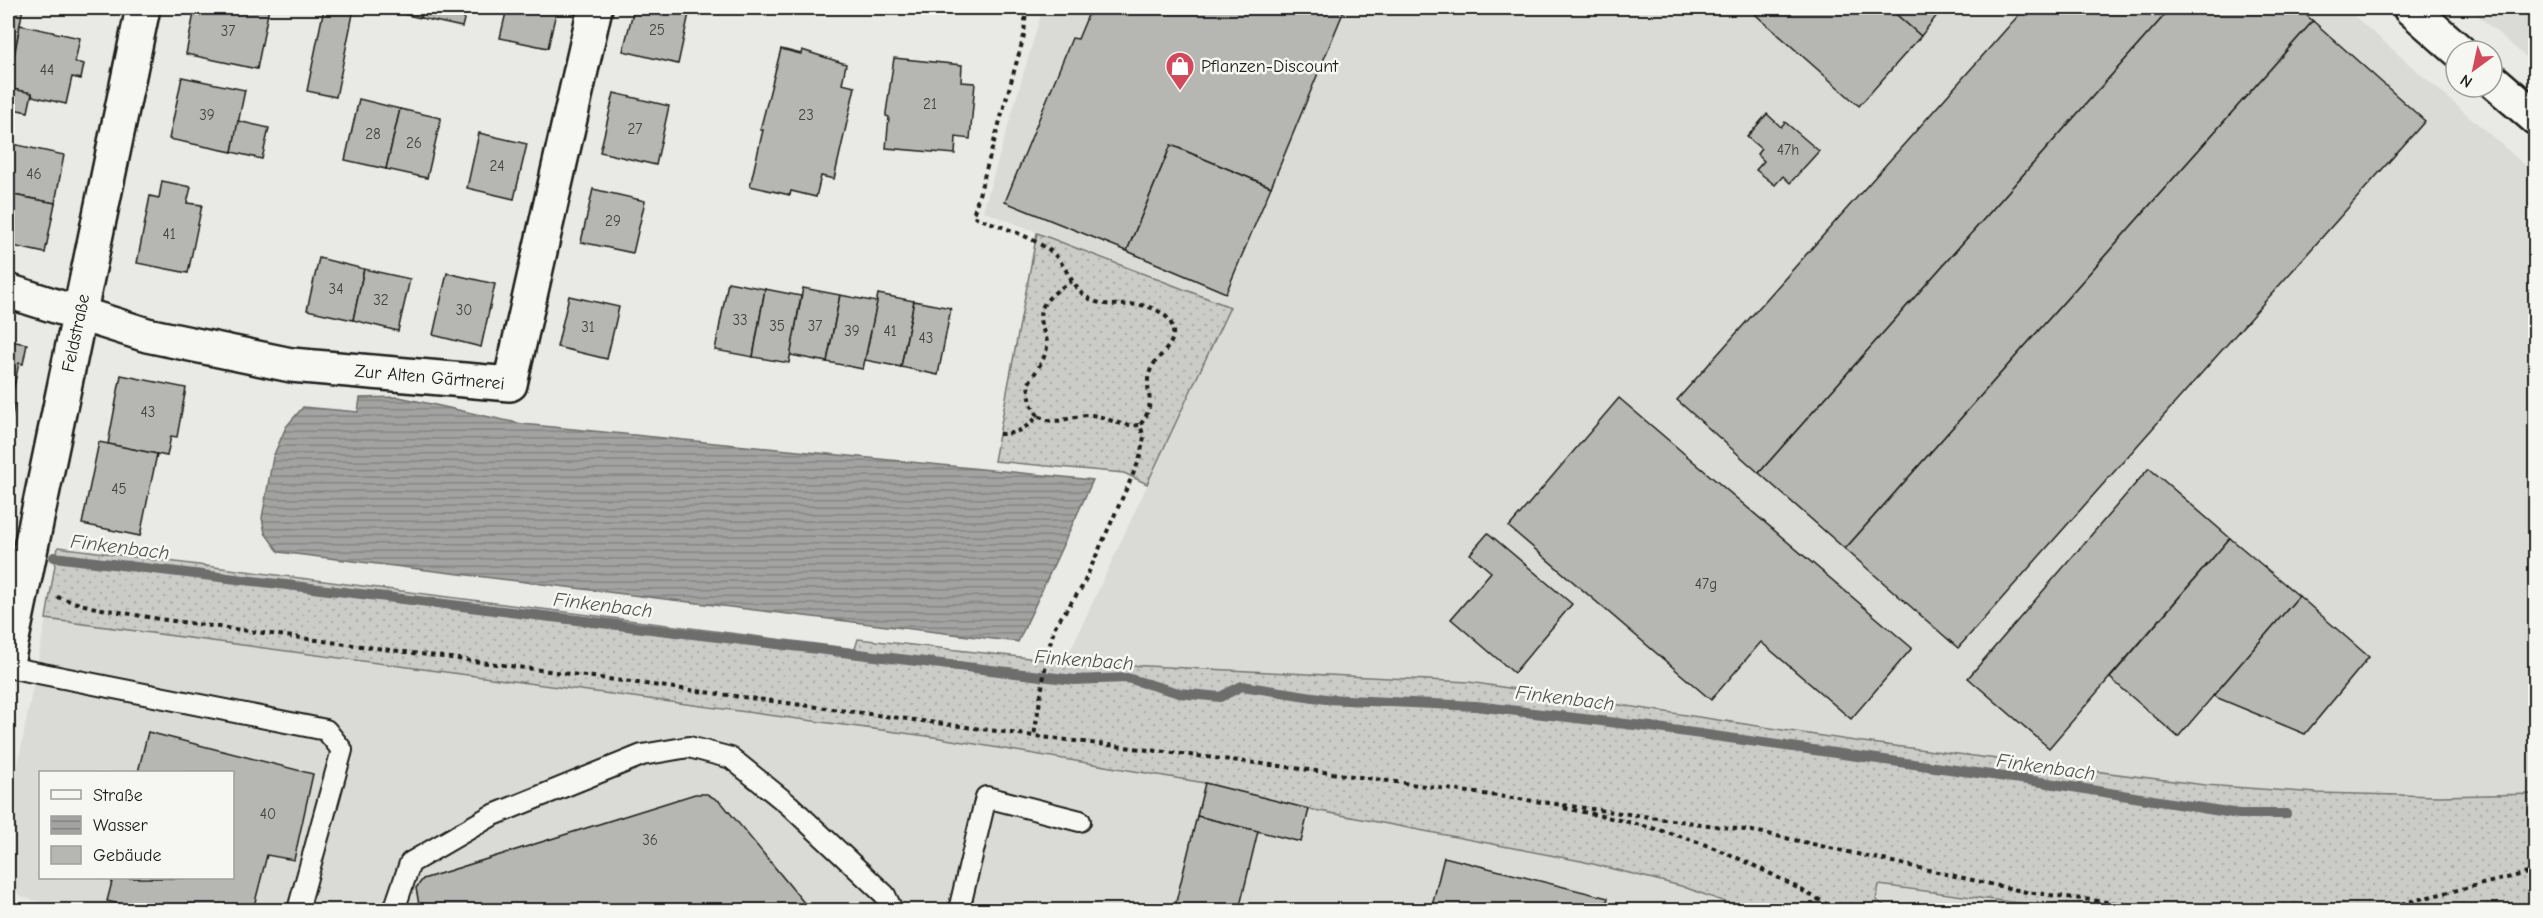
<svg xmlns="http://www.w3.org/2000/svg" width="2543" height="918" viewBox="0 0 2543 918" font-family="'Comic Neue',sans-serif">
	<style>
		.built { fill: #dadad6; fill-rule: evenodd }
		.grass { fill: url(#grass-dots); stroke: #747472; stroke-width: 1.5 }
		.water { fill: url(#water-rules); stroke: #6d6d6c; stroke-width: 1.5 }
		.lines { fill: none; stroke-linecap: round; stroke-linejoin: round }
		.stream { stroke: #6d6d6c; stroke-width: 10 }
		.building { fill: #b6b6b3; stroke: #1c1c1c; stroke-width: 1.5 }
		.lane-casing { stroke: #1c1c1c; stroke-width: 24 }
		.street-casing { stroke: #1c1c1c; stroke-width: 38 }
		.path { stroke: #1c1c1c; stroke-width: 4; stroke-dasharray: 4.5 4.5; stroke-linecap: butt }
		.lane { stroke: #f6f6f2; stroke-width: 20 }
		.street { stroke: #f6f6f2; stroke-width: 33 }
		.labels { text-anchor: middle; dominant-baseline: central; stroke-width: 5; stroke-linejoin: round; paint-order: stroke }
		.number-label { font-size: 15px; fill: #424242 }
		.poi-label { font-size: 18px; fill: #1c1c1c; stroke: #f6f6f2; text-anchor: start }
		.street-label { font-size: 18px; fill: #1c1c1c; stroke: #f6f6f2 }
		.water-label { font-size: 20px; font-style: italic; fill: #525251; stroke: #f6f6f2 }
	</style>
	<defs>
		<pattern id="grass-dots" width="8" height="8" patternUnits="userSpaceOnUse" patternTransform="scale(1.5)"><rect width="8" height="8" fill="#cbcbc7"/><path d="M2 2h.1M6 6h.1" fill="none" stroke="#aeaeaa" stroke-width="1.8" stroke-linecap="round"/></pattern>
		<pattern id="water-rules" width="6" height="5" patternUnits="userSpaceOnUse" patternTransform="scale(1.5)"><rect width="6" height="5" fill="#a3a3a1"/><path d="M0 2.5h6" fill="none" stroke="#848482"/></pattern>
	</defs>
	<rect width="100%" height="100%" fill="#e9e9e5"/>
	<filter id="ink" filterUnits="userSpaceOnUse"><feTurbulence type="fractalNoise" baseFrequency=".0167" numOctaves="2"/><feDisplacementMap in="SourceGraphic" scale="12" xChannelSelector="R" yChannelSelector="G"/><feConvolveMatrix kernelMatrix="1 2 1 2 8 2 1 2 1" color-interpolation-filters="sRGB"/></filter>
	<g filter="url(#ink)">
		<!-- built -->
		<g class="built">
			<polygon points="1043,8 2345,8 2535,174 2535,794 2439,796 2317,793 2205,785 1855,741 1469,682 1065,662 1230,307 983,211"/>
			<polygon points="2469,8 2535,8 2535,65"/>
			<path d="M 46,619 L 934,737 L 1205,783 L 1309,809 L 1581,861 L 1681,886 L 1747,910 L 65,910 L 20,896 L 9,883 L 8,858 L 12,833 L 8,831 L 8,816 ZM 40,772 L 232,772 L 232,878 L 40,878 Z"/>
			<polygon points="1879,885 2072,910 1891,910 1876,900"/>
		</g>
		<!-- grass -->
		<g class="grass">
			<polygon points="1037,233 1230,307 1147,484 1124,473 994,461"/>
			<polygon points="58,547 855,649 858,639 1065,662 1469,682 1855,741 2205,785 2317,793 2439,796 2535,794 2535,906 2517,910 2072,910 1879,885 1876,900 1891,910 1747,910 1681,886 1581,861 1309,809 1205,783 934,737 46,619"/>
		</g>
		<!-- water -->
		<polygon class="water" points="399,397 522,424 1093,480 1018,642 279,552 265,533 262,518 273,457 286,427 303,407 358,412 360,398"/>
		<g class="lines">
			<!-- stream -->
			<polyline class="stream" points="54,557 1074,680 1127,678 1179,693 1220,697 1242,686 1326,699 1476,706 1651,727 2048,783 2239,814 2286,814"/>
		</g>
		<!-- building -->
		<g class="building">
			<polygon points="8,8 23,8 15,51 8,49"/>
			<polygon points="195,8 269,8 257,69 186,54"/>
			<polygon points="324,8 354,9 336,97 307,91"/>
			<polygon points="375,8 423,8 421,18"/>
			<polygon points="423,8 467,8 462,27 421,18"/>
			<polygon points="507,8 557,8 548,48 500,38"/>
			<polygon points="634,8 690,9 678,64 623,51"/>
			<polygon points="1091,8 1345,8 1271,187 1171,145 1127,251 1005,202 1072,38 1078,39"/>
			<polygon points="1748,8 1889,8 1921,36 1859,106"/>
			<polygon points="1889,8 1930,8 1938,14 1921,36"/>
			<polygon points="2025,8 2171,8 1759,473 1677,400"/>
			<polygon points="2171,8 2298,8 2313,21 1845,549 1759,473"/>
			<polygon points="2313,21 2425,121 1958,648 1845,549"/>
			<polygon points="20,25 80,38 75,62 84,64 81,79 72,77 66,104 32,96 32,93 8,88"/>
			<polygon points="781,49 801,54 802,50 846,64 842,84 855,87 834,179 821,176 816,197 791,191 790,195 750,186 763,130 760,130"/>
			<polygon points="894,58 962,65 961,82 975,83 970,139 956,137 955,154 886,148 889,117 886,116 886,113"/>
			<polygon points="182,77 245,90 232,152 169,139"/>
			<polygon points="8,88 32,93 28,112 8,108"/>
			<polygon points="614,93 669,106 656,165 600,152"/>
			<polygon points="359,99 400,109 386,169 345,160"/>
			<polygon points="400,109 441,118 427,178 386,169"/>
			<polygon points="1767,114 1781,127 1785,122 1819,151 1790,183 1783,176 1775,185 1756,170 1764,161 1757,154 1761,149 1747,137"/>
			<polygon points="238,121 269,128 262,159 232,152"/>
			<polygon points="479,133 527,144 514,199 467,188"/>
			<polygon points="8,143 64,155 55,203 8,194"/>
			<polygon points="1171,145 1271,187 1226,293 1127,251"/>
			<polygon points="162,181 191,187 187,203 202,205 188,273 137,263 150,196 159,198"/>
			<polygon points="593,189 645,201 633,253 581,242"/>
			<polygon points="8,194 55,203 45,253 8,245"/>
			<polygon points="319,258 364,269 353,320 307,310"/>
			<polygon points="364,269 410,279 398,331 353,320"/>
			<polygon points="447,273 495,284 481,347 433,335"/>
			<polygon points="728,282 765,289 753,357 715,350"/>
			<polygon points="803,288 840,295 827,362 790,355"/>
			<polygon points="765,289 801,296 789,363 753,357"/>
			<polygon points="878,294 914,301 901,367 865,360"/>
			<polygon points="840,295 877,302 863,369 827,362"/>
			<polygon points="569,296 619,307 607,359 557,347"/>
			<polygon points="914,301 951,308 938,375 901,367"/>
			<polygon points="8,336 10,337 10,341 27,344 23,364 19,363 15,382 8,381"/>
			<polygon points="121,375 186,388 177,437 171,436 167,456 108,444"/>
			<polygon points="8,381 15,382 10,404 14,405 11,422 8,422"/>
			<polygon points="1619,398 1912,648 1851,719 1761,642 1711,700 1509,527"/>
			<polygon points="99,442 157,454 140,536 82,524"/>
			<polygon points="2149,468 2230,538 2049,748 1968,678"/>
			<polygon points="1488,533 1572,604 1514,673 1451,619 1491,572 1470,554"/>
			<polygon points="2230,538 2299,596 2178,737 2110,678"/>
			<polygon points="2299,596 2369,657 2305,734 2213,696"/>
			<polygon points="148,732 313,774 294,860 267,855 253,910 144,910 107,901 113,878 232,878 232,772 138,772"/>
			<polygon points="1205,783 1309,809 1301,842 1197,816"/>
			<polygon points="695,794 707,794 721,802 810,910 420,910 416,888 423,879"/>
			<polygon points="1197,816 1258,831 1239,910 1174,910"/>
			<polygon points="1444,857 1608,898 1605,910 1431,910"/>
		</g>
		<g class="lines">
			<!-- lane casing -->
			<g class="lane-casing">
				<g id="lane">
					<polyline points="8,667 326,730 342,750 298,910"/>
					<polyline points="394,910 410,863 491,816 642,755 689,747 731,758 789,805 885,895 892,910"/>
					<polyline points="959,910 986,797 1080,821"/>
				</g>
			</g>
			<!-- street casing -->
			<g class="street-casing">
				<g id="street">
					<polyline points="2410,8 2459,51"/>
					<polyline points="2492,80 2536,118"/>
					<path id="s1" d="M 8,291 L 147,335 L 291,365 L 510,384 L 595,8"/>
					<path id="s2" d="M 8,658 L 143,8"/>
				</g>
			</g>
			<!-- path -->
			<g class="path">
				<path d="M 1026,8 L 1024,36 L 973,216 C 998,226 1027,234 1049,250 C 1068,263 1071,292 1094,301 C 1118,311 1140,296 1164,315 C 1170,319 1174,327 1173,335 C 1172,348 1156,357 1151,369 C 1141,390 1160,400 1140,425 L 1144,437 L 1139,461 L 1082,587 L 1055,626 L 1048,651 L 1034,736"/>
				<path d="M 1038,416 L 1031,404 L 1028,385 C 1033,375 1046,358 1047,347 C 1048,338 1043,332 1041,324 C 1035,304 1057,290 1072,281"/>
				<path d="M 999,434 C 1017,434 1025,429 1038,416 C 1056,427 1069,416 1088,415 C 1107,415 1115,427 1140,425"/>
				<polyline points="57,597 91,607 159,619 1034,736 1280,766 1759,832 2026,892 2172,910"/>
				<path d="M 1564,808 C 1612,818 1660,828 1706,845 C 1751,862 1795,886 1837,910"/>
				<polyline points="2375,910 2536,871"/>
			</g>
			<!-- lane -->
			<use href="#lane" class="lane"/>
			<!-- street -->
			<use href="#street" class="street"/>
		</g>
	</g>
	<!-- icons -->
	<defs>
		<g id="shop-pin" transform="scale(1.5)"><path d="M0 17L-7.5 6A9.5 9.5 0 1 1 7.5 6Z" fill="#d1495b" stroke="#f6f6f2"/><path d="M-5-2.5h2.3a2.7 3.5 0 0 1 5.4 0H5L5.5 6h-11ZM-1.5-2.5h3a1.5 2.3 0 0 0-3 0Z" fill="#fff"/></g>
	</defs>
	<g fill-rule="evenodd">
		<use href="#shop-pin" x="1180" y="66"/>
	</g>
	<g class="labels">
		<!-- number labels -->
		<g class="number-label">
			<text x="657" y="30">25</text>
			<text x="228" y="31">37</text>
			<text x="47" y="70">44</text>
			<text x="930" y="104">21</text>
			<text x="207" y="115">39</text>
			<text x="806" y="115">23</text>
			<text x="635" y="129">27</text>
			<text x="373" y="134">28</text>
			<text x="414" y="143">26</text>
			<text x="1788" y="150">47h</text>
			<text x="497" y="166">24</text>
			<text x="34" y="174">46</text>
			<text x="613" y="221">29</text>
			<text x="169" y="234">41</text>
			<text x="336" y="289">34</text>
			<text x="381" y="300">32</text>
			<text x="464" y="310">30</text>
			<text x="740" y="320">33</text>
			<text x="777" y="326">35</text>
			<text x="815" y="326">37</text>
			<text x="588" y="327">31</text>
			<text x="852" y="331">39</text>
			<text x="890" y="331">41</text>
			<text x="926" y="338">43</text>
			<text x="148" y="412">43</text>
			<text x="119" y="489">45</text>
			<text x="1706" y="584">47g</text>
			<text x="268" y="814">40</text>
			<text x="650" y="840">36</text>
		</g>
		<!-- poi labels -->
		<g class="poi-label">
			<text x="1201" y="66">Pflanzen-Discount</text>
		</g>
		<!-- street labels -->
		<g class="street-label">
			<text stroke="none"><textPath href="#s2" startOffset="332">Feldstraße</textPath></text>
			<text stroke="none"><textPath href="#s1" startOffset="432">Zur Alten Gärtnerei</textPath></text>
		</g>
		<!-- water labels -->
		<g class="water-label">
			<text transform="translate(120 547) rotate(7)">Finkenbach</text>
			<text transform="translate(603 605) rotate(7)">Finkenbach</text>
			<text transform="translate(1084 660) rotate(4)">Finkenbach</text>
			<text transform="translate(1565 698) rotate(7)">Finkenbach</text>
			<text transform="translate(2046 767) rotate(8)">Finkenbach</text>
		</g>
	</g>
	<!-- margin -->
	<rect width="2543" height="918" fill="none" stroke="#f6f6f2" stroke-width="30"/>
	<rect x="15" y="15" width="2513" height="888" fill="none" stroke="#1c1c1c" stroke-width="2" filter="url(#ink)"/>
	<!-- legend -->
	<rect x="39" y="771" width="195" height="108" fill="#f6f6f2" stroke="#9f9f9c" stroke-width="1.5"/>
	<rect x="51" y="790" width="30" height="9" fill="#f6f6f2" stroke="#9f9f9c" stroke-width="1.5"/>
	<text x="93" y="801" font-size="18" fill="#1c1c1c">Straße</text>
	<rect x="51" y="816" width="30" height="18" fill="url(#water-rules)" stroke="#9f9f9c" stroke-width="1.5"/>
	<text x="93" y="831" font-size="18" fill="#1c1c1c">Wasser</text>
	<rect x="51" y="846" width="30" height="18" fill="#b6b6b3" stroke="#9f9f9c" stroke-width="1.5"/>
	<text x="93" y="861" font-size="18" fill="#1c1c1c">Gebäude</text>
	<!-- north arrow -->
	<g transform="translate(2474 69) rotate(213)"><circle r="28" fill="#f6f6f2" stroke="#9f9f9c" stroke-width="1.5"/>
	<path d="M0-4.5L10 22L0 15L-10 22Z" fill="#d1495b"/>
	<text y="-9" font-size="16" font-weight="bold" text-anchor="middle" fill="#1c1c1c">N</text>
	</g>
</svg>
